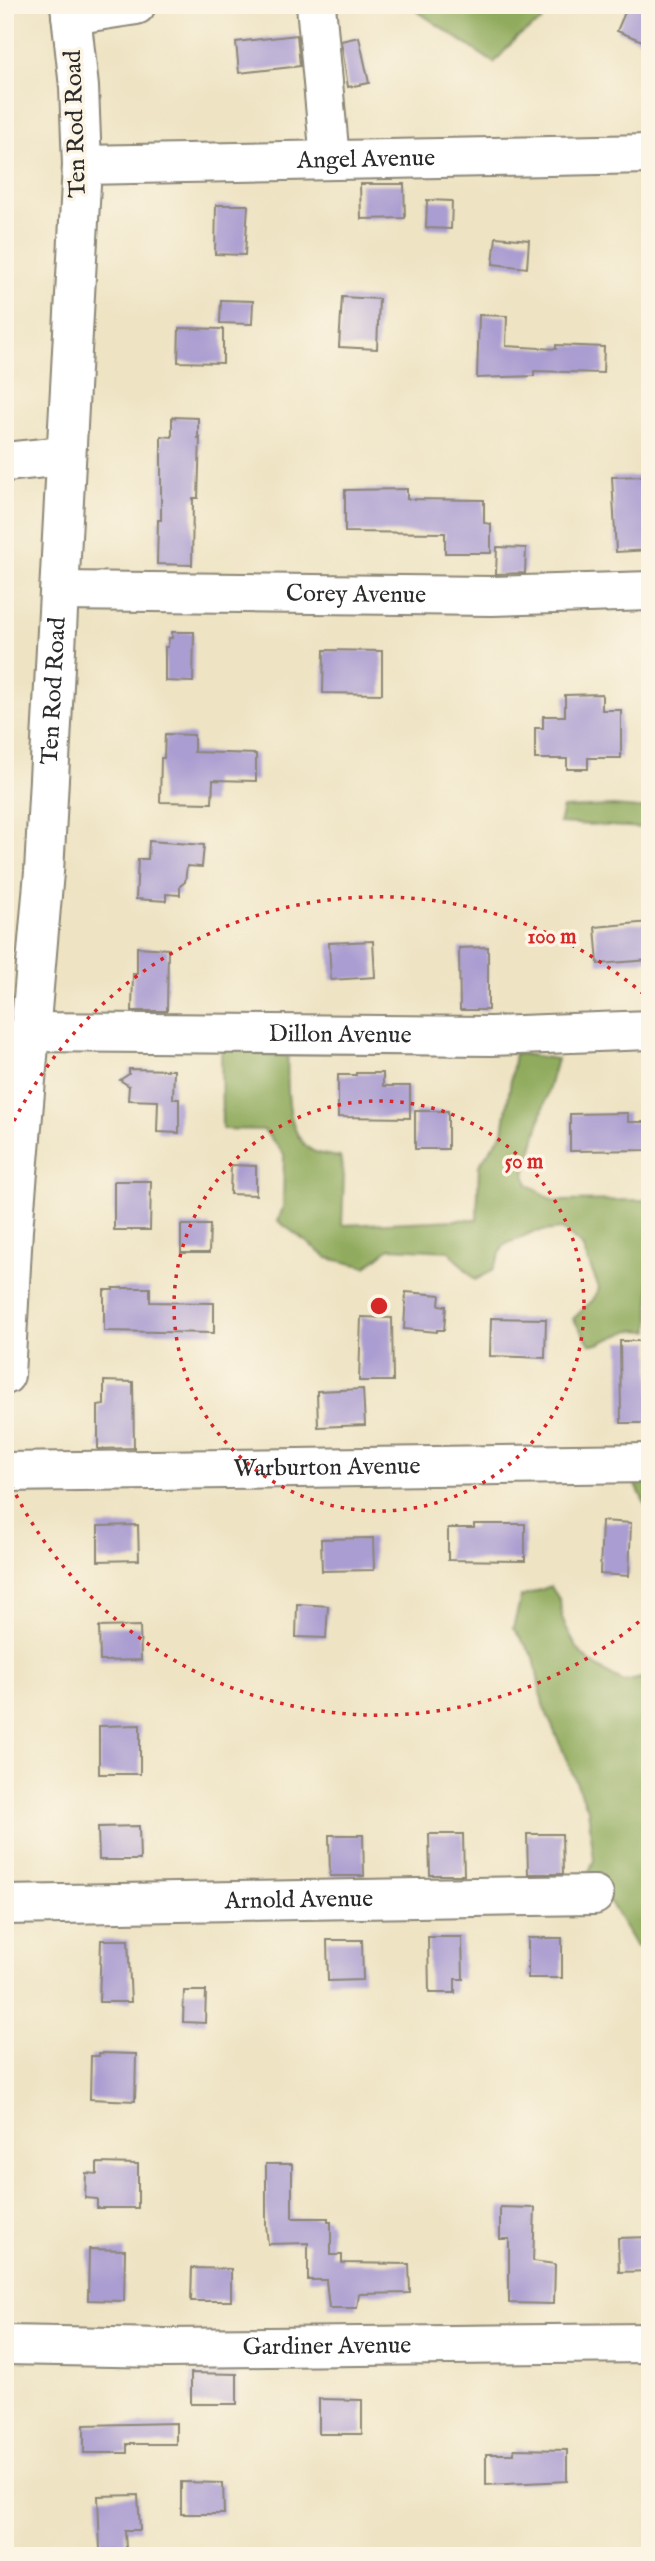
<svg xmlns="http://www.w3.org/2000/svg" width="655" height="2561" viewBox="0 0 655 2561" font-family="'IM FELL English',serif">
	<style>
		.forest { fill: #90ab5d; stroke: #5e6b44; stroke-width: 2 }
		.building { fill: #aa9dd1 }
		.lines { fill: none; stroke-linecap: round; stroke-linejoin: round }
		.minor-casing { stroke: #8c8777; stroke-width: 42 }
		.major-casing { stroke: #8c8777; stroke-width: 42 }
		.minor { stroke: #fff; stroke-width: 38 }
		.major { stroke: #fff; stroke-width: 38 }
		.ring { fill: none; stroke: #d62828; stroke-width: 3.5; stroke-dasharray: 3.5 7 }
		.labels { text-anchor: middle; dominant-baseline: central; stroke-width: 7; stroke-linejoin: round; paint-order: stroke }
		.street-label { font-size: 24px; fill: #2b2b2b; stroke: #fcf5e5 }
		.centre { fill: #d62828; stroke: #fcf5e5; stroke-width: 3.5 }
		.ring-label { font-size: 21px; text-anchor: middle; font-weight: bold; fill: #d62828; stroke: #fcf5e5; stroke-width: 7; stroke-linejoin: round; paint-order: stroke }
	</style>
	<rect width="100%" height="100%" fill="#fcf5e5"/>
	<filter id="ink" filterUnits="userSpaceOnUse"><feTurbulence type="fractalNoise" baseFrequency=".0143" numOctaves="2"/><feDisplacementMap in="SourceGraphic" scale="14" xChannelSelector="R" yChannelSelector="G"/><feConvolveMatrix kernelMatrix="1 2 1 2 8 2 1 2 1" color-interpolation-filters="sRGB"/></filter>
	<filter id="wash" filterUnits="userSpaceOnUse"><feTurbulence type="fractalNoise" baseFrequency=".00686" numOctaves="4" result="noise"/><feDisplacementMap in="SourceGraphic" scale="28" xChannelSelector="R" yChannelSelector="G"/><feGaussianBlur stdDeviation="1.57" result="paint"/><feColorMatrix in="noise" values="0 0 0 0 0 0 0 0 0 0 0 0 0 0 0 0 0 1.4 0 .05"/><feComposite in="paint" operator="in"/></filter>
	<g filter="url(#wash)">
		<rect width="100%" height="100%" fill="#eee3c3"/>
		<!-- forest -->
		<g class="forest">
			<polygon points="408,5 548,5 541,22 517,37 494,63"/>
			<polygon points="613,806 650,809 650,831 644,828 559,823 563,808"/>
			<path d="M 288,1036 C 288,1068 280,1141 318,1153 C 325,1155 333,1156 340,1157 L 344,1176 L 342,1225 L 477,1219 L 479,1165 L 503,1132 L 515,1053 L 557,1059 L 525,1174 L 528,1184 L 554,1201 L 649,1200 L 650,1331 L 631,1330 L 598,1344 L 590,1344 L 573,1319 L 593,1300 L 599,1288 L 582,1246 L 562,1229 L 533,1232 L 504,1245 L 492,1271 L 475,1280 L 449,1251 L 390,1248 L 366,1267 L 328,1258 L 278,1221 L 283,1207 L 284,1154 L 264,1130 L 222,1129 L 221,1038 Z"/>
			<polygon points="650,1457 650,1514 627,1467"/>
			<path d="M 551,1586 C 553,1591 558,1596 560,1601 C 561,1606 560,1611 562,1617 C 577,1656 587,1663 624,1682 L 650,1676 L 650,1946 L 636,1947 L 610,1902 L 580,1893 L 594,1860 L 588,1809 L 543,1705 L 534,1657 L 513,1628 L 521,1597 Z"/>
		</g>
		<g id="blocks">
			<!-- building -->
			<g class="building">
				<polygon points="628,5 650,5 650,44 617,31"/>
				<polygon points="297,35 300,66 239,73 236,42"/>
				<polygon points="359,37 369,83 348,87 341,41"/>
				<polygon points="360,184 404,184 405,218 361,219"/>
				<polygon points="427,200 452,201 451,229 426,228"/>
				<polygon points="216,205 248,205 245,255 215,254"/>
				<polygon points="496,237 529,240 527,268 493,264"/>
				<polygon points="342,297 379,299 377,349 339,347"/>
				<polygon points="221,300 253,301 252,324 220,323"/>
				<polygon points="479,315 507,316 506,346 556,349 556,345 604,347 603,373 534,371 534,376 477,378"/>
				<polygon points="179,328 223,329 223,363 178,362"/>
				<polygon points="172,417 198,418 198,438 200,437 198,498 193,498 192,565 157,564 158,520 161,520 161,436 172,437"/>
				<polygon points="644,476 646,516 650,516 650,550 616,552 612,477"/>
				<polygon points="407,489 407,499 484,500 484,523 491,524 491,553 445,553 445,533 345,532 345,490"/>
				<polygon points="497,547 526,548 525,573 496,574"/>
				<polygon points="172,632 194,632 193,682 165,681 165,647 168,647 169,638 172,638"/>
				<polygon points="324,650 382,651 382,694 323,693"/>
				<polygon points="602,694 602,710 621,710 621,758 588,758 588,769 567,769 567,759 535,759 535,728 543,728 543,716 565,716 565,695"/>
				<polygon points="165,734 194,735 194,752 256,754 256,781 213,780 212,803 160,802 161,758 164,758"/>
				<polygon points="149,841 204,845 202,867 187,866 185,882 180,886 180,895 166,894 166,901 136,899 138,859 148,859"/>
				<polygon points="650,922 650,960 598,964 595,927"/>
				<polygon points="373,941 375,977 331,980 329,943"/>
				<polygon points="137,947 168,949 167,1011 132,1011 133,974 137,974"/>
				<polygon points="488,947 488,1010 460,1010 459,948"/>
				<polygon points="129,1069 174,1070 173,1099 179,1099 179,1133 157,1132 158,1101 128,1100 129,1086 120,1080 129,1074"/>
				<polygon points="356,1073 383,1073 383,1086 410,1086 410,1118 338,1117 338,1075 356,1075"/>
				<rect x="415" y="1111" width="33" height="38"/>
				<polygon points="628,1113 628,1122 650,1122 650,1150 570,1151 570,1114"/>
				<polygon points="231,1165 256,1166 256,1195 230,1194"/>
				<polygon points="114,1181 151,1181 150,1230 114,1230"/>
				<polygon points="181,1225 210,1225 209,1253 181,1253"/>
				<polygon points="113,1288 150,1288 150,1302 214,1303 214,1333 104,1331 104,1290 113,1290"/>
				<polygon points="406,1292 440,1295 439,1305 446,1306 444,1330 437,1330 437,1332 404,1329"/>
				<polygon points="361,1317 392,1318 393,1381 359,1381"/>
				<polygon points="491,1318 546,1319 545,1358 490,1356"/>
				<polygon points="620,1341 650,1341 650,1423 621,1423"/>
				<polygon points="104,1381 133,1382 134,1448 98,1449 98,1406 104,1405"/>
				<polygon points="363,1389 365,1425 318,1427 317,1391"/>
				<polygon points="602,1521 631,1523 629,1576 600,1574"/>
				<polygon points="474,1524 525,1524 525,1561 448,1560 448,1528 474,1528"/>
				<polygon points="138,1525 139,1560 98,1561 98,1526"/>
				<polygon points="373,1538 374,1570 322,1571 321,1539"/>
				<polygon points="297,1604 328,1606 326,1638 296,1637"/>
				<polygon points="140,1626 141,1660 100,1661 99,1627"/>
				<polygon points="140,1725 140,1774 99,1774 99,1726"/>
				<polygon points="139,1826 140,1860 99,1860 98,1827"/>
				<polygon points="429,1834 463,1834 464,1875 430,1875"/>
				<polygon points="527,1834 562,1834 563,1874 528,1874"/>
				<polygon points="329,1835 363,1835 364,1876 330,1876"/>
				<polygon points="428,1937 462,1937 463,1979 455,1979 455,1993 429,1993"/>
				<rect x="528" y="1938" width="34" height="40"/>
				<polygon points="101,1940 128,1940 131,2002 99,2002"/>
				<polygon points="327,1940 362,1940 363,1980 328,1981"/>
				<polygon points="184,1991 206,1991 205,2023 183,2022"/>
				<polygon points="99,2053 136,2054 135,2101 90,2099 91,2056 99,2056"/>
				<polygon points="97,2163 138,2164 138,2208 97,2208 97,2199 85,2198 86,2173 97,2174"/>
				<polygon points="266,2164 292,2164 292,2218 328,2218 328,2222 331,2222 331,2255 342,2255 342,2263 409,2264 410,2293 359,2294 357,2308 329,2308 326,2280 308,2280 308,2243 268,2244 266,2224"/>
				<polygon points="500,2207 535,2208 533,2261 555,2264 554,2304 509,2303 509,2239 500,2239"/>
				<polygon points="650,2237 650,2271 619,2272 618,2238"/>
				<polygon points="89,2249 125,2250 124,2301 88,2300"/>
				<polygon points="192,2268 231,2269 231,2301 191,2301"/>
				<polygon points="191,2373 237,2374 237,2404 191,2404"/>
				<polygon points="319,2399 362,2400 362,2434 319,2434"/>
				<polygon points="176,2423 176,2444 127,2444 127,2453 84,2453 84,2425"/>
				<polygon points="514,2449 567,2450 567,2481 486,2485 486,2454 514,2454"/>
				<polygon points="181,2482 223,2483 224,2514 181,2514"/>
				<polygon points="138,2495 140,2530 125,2530 126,2549 100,2550 98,2496"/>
			</g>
		</g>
	</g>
	<g filter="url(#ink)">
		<use href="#blocks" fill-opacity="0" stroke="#8c8777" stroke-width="2"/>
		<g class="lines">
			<!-- minor casing -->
			<g class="minor-casing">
				<g id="minor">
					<polyline points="316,5 330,160"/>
					<polyline points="71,15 136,5"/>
					<path id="s1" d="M 82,165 L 650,154"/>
					<polyline points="5,462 64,456"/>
					<path id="s2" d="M 60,591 L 492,596 L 650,591"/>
					<path id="s3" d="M 30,1032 L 491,1036 L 650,1030"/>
					<path id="s4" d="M 5,1472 L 650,1463"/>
					<path id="s5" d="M 5,1905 L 594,1895"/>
					<path id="s6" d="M 5,2345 L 166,2348 L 650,2343"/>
				</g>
			</g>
			<!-- major casing -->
			<g class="major-casing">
				<g id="major">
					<path id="s7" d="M 5,1375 L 13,1230 L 44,872 L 82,165 L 79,87 L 70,5"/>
				</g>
			</g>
			<!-- minor -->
			<use href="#minor" class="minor"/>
			<!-- major -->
			<use href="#major" class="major"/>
		</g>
	</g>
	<!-- distance rings -->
	<g class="ring">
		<circle cx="379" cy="1306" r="205"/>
		<path d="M647 1615A409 409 0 0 1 5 1472M5 1140A409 409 0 0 1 647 997"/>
	</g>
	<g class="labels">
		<!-- street labels -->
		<g class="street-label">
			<text transform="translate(76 124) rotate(-92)">Ten Rod Road</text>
			<text stroke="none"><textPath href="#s1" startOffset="284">Angel Avenue</textPath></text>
			<text stroke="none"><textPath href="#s2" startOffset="296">Corey Avenue</textPath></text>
			<text stroke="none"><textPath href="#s7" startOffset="686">Ten Rod Road</textPath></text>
			<text stroke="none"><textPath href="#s3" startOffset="310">Dillon Avenue</textPath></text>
			<text stroke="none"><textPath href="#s4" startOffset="322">Warburton Avenue</textPath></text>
			<text stroke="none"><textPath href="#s5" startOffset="294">Arnold Avenue</textPath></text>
			<text stroke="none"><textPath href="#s6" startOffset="322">Gardiner Avenue</textPath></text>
		</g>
	</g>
	<circle cx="379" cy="1306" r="10" class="centre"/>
	<g class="ring-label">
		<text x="552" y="943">100 m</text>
		<text x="524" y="1168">50 m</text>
	</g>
	<!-- margin -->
	<rect width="655" height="2561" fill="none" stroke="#fcf5e5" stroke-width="28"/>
</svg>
